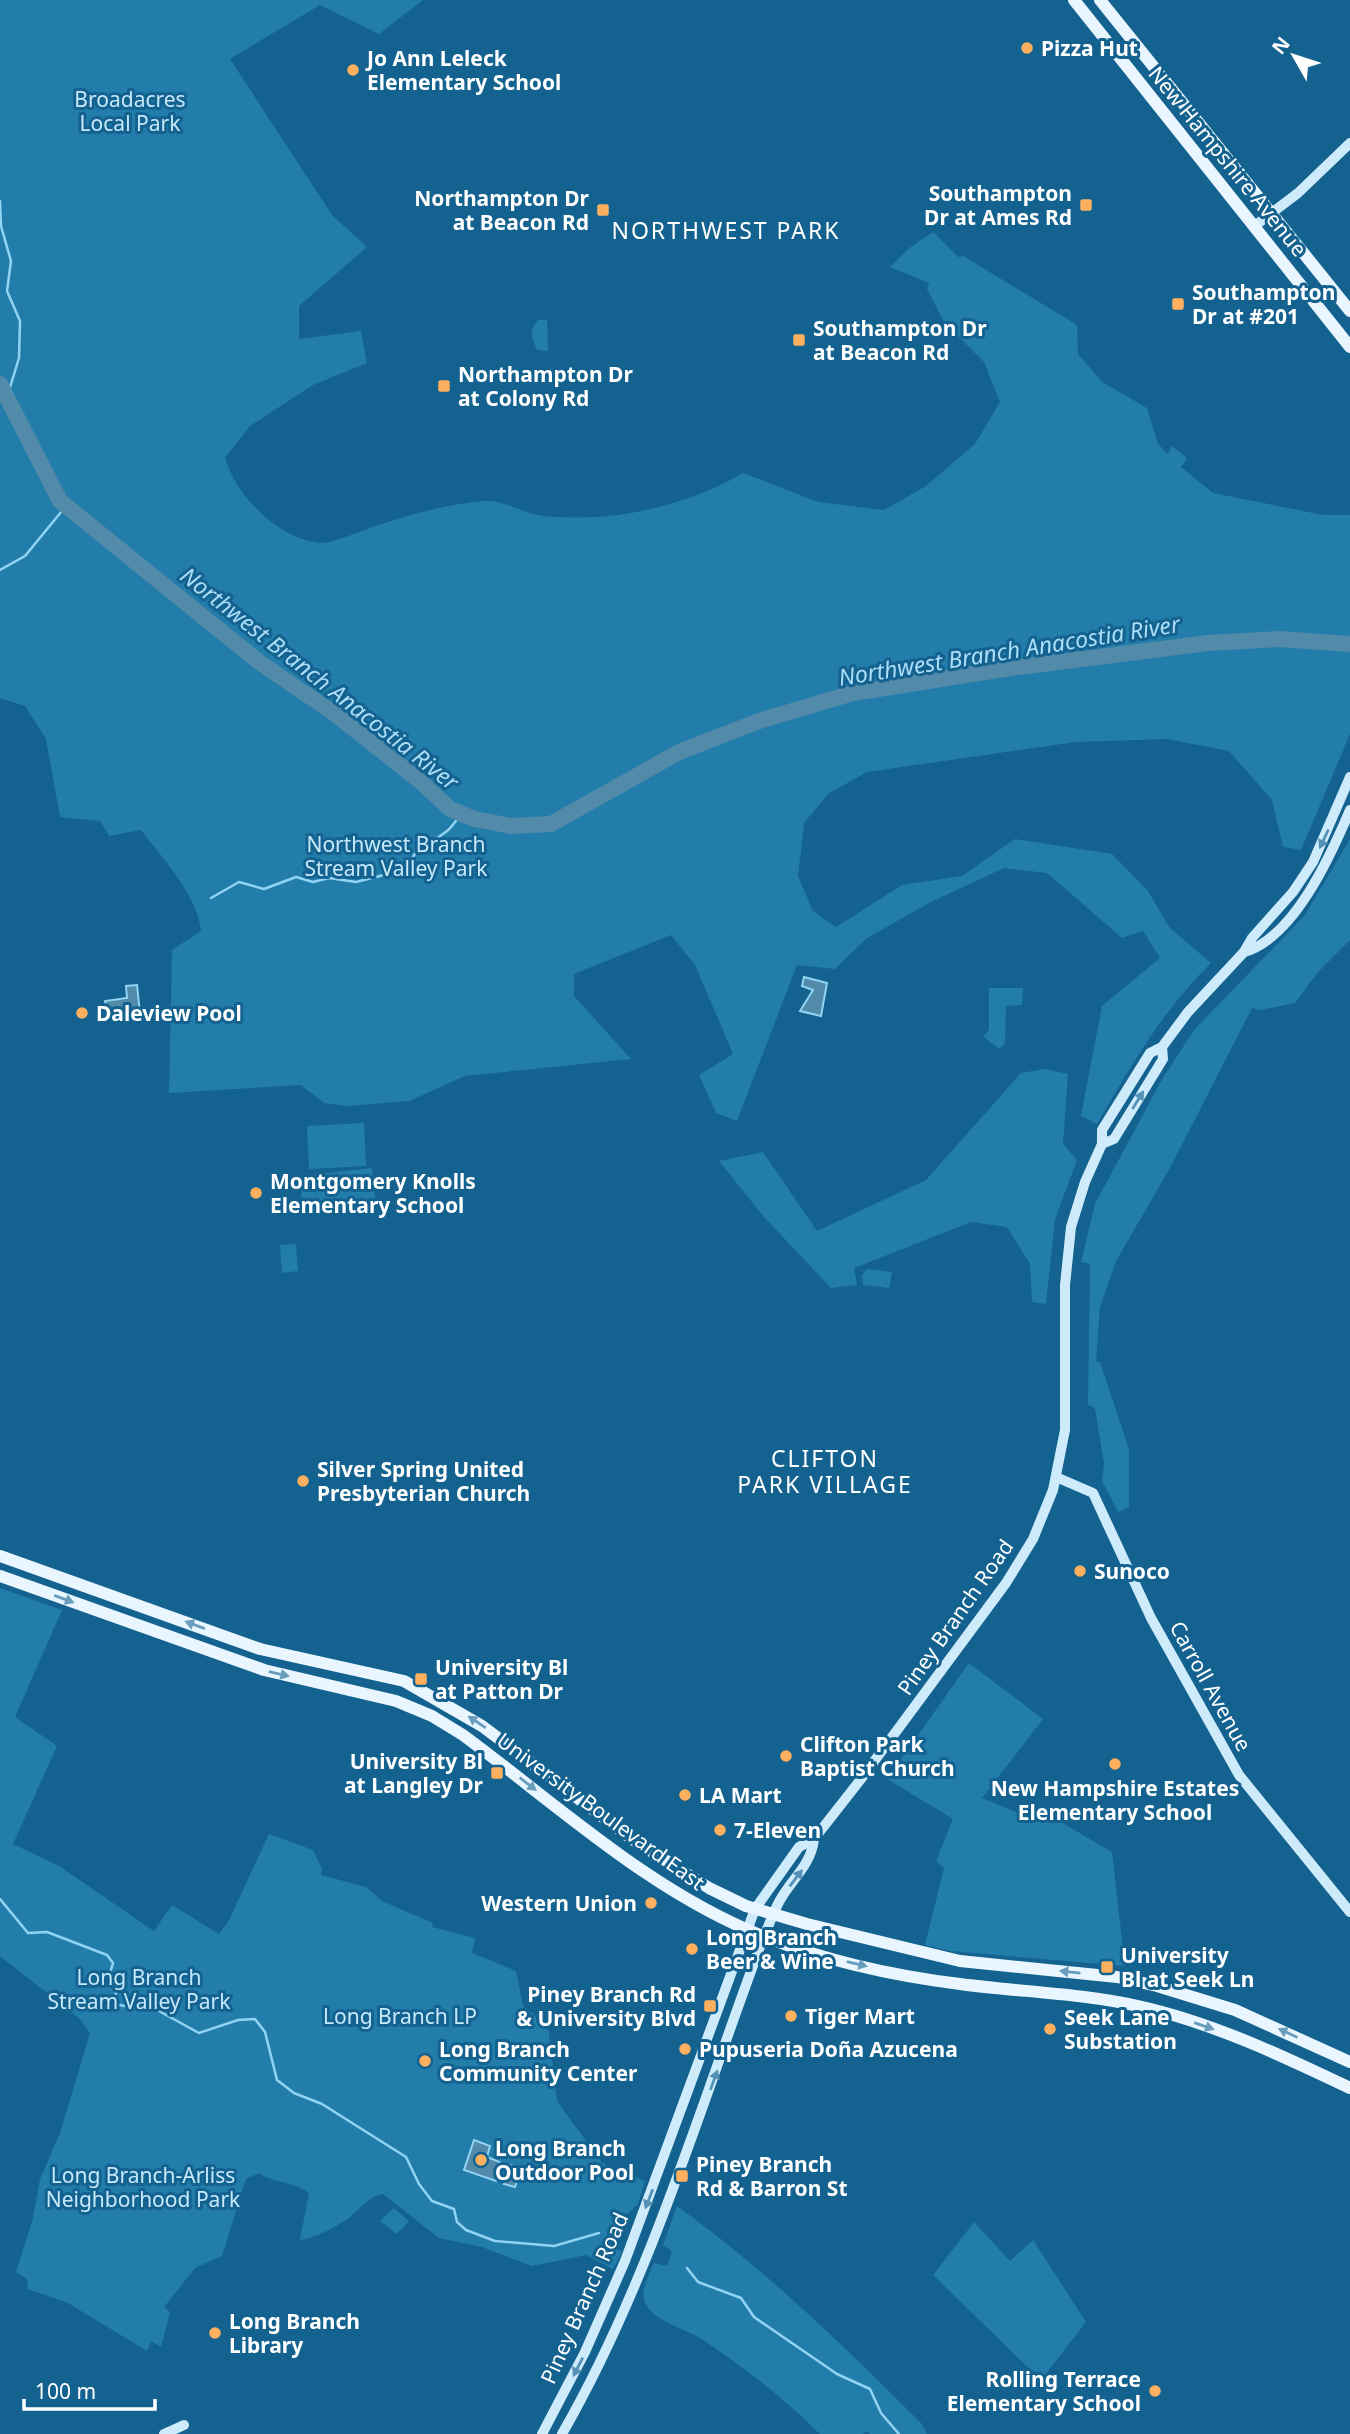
<svg xmlns="http://www.w3.org/2000/svg" width="1350" height="2434" viewBox="0 0 1350 2434" font-family="'Noto Sans',sans-serif">
	<style>
		.green { fill: #237dab }
		.water { fill: #528aa9; stroke: #91d3f3; stroke-width: 2 }
		.lines { fill: none; stroke-linecap: round; stroke-linejoin: round }
		.stream { stroke: #91d3f3; stroke-width: 2.5 }
		.river { stroke: #528aa9; stroke-width: 16 }
		.secondary { stroke: #ceebfb; stroke-width: 10 }
		.primary { stroke: #e9f6ff; stroke-width: 12 }
		.oneway { fill: #5592b5 }
		.oneway2 { fill: #699dbc }
		.poi-dot { fill: #ffb05f; stroke: #14628f; stroke-width: 2.5 }
		.labels { text-anchor: middle; dominant-baseline: central; stroke-width: 6; stroke-linejoin: round; paint-order: stroke }
		.poi-label { font-size: 21px; font-weight: bold; fill: #fff; stroke: #14628f; text-anchor: start }
		.park-label { font-size: 21px; fill: #c6e9fc; stroke: #14628f }
		.street-label { font-size: 21px; fill: #fff; stroke: #14628f }
		.neighbourhood-label { font-size: 23px; letter-spacing: 2px; fill: #fff; stroke: #14628f }
		.water-label { font-size: 23px; font-style: italic; fill: #abdef8; stroke: #14628f }
	</style>
	<rect width="100%" height="100%" fill="#14628f"/>
	<!-- green -->
	<g class="green">
		<path d="M 0,0 L 423,0 L 379,34 L 320,5 L 230,59 L 332,215 L 367,247 L 299,306 L 299,339 L 361,331 L 367,363 L 313,385 L 250,426 L 225,458 C 236,496 278,538 319,543 C 332,544 365,529 379,525 C 411,514 449,504 483,501 C 502,499 524,514 544,516 C 611,523 685,507 743,473 L 818,502 L 884,510 L 926,486 L 975,444 L 1000,402 L 984,362 L 944,322 L 927,289 L 929,283 L 890,267 L 908,249 L 933,232 L 958,257 L 963,256 L 1077,325 L 1078,354 L 1102,382 L 1147,408 L 1158,444 L 1168,454 L 1172,446 L 1187,458 L 1181,467 L 1213,493 L 1323,515 L 1350,515 L 1350,734 L 1301,850 L 1283,847 L 1272,800 L 1229,751 L 1167,739 L 1076,742 L 867,772 L 828,794 L 804,823 L 798,876 L 813,911 L 836,927 L 902,885 L 962,876 L 1015,839 L 1112,854 L 1148,891 L 1169,927 L 1211,963 C 1162,1011 1131,1066 1097,1124 L 1081,1116 L 1102,1006 L 1160,958 L 1143,931 L 1122,938 L 1047,873 L 1004,868 L 931,902 L 867,938 L 835,969 L 797,965 L 737,1121 L 716,1113 L 699,1075 L 733,1054 L 695,965 L 671,935 L 574,974 L 574,996 L 631,1059 L 465,1076 L 409,1101 L 348,1106 L 324,1103 L 301,1085 L 169,1093 L 172,950 L 201,931 C 199,898 161,856 141,830 L 109,836 L 100,821 L 60,817 L 46,739 L 25,706 L 0,698 Z"/>
		<path d="M 538,320 L 547,320 L 548,351 L 537,350 C 531,337 529,331 538,320 Z"/>
		<polygon points="1350,839 1350,940 1318,972 1295,1003 1260,1010 1252,1008 1170,1168 1116,1261 1100,1307 1096,1362 1100,1362 1129,1449 1129,1507 1118,1512 1102,1481 1104,1464 1095,1408 1088,1405 1090,1264 1081,1262 1095,1204 1161,1081 1194,1030 1305,915"/>
		<polygon points="989,988 1023,988 1022,1005 1006,1006 1005,1043 999,1049 983,1036 989,1030"/>
		<polygon points="1045,1069 1068,1074 1063,1144 1077,1160 1055,1219 1046,1304 1032,1302 1030,1264 1007,1227 971,1222 854,1268 857,1285 831,1288 764,1217 719,1161 763,1152 817,1231 926,1180 1021,1073"/>
		<polygon points="364,1123 366,1166 309,1169 307,1126"/>
		<polygon points="372,1168 376,1210 303,1215 300,1176"/>
		<polygon points="296,1244 298,1271 282,1273 280,1245"/>
		<polygon points="867,1269 892,1272 889,1288 863,1285 862,1275"/>
		<path d="M 0,1588 L 62,1610 L 15,1717 L 57,1746 L 13,1844 L 59,1866 L 154,1931 L 172,1905 L 219,1934 L 229,1920 L 269,1834 L 313,1850 L 322,1869 L 321,1875 L 366,1887 L 382,1901 L 433,1923 L 432,1927 L 475,1938 L 472,1953 L 516,1971 L 523,2006 L 548,2026 L 557,2101 L 602,2163 L 645,2181 L 638,2204 L 615,2225 L 610,2244 L 622,2252 L 613,2269 L 586,2255 L 532,2266 L 482,2247 L 439,2238 L 383,2194 C 368,2196 358,2212 346,2220 C 332,2229 317,2237 300,2240 L 309,2193 C 294,2181 274,2184 259,2173 L 246,2179 L 222,2256 L 195,2268 L 164,2307 L 170,2312 L 161,2347 L 151,2341 L 147,2351 L 68,2303 L 28,2289 L 27,2279 L 16,2272 L 33,2218 L 40,2179 L 60,2133 L 90,2033 L 80,2019 L 0,1956 Z"/>
		<polygon points="969,1663 1043,1719 982,1798 1028,1817 1054,1818 1112,1852 1125,1966 950,1951 925,1945 944,1868 936,1861 953,1819 887,1779"/>
		<path d="M 677,2206 C 766,2270 843,2345 921,2423 L 927,2434 L 870,2434 L 867,2431 L 863,2434 L 820,2434 C 785,2399 745,2368 703,2340 C 688,2330 660,2323 648,2308 C 637,2293 648,2278 654,2263 L 667,2266 L 672,2251 L 663,2245 Z"/>
		<polygon points="394,2208 409,2221 397,2234 380,2221"/>
		<polygon points="974,2222 1010,2261 1033,2240 1086,2322 1041,2380 933,2275"/>
	</g>
	<!-- water -->
	<g class="water">
		<polygon points="804,977 827,983 821,1016 800,1011 813,990 802,986"/>
		<polygon points="137,985 140,1013 108,1019 105,1001 127,998 126,986"/>
		<polygon points="474,2140 490,2146 487,2157 502,2163 496,2181 464,2170"/>
		<polygon points="510,2165 521,2168 515,2187 504,2184"/>
	</g>
	<g class="lines">
		<!-- stream -->
		<g class="stream">
			<polyline points="0,201 1,226 11,261 7,291 20,321 19,358 7,397"/>
			<polyline points="0,570 25,556 66,506"/>
			<path d="M 211,898 L 239,882 L 264,889 L 296,877 L 313,882 L 329,878 L 356,882 L 407,869 C 422,835 426,849 447,831 C 452,827 457,819 461,814"/>
			<polyline points="0,1899 28,1933 47,1932 107,1955 113,1963 110,1973 119,1984 112,2004 159,2011 199,2033 238,2020 255,2019 265,2032 277,2080 294,2093 322,2104 406,2157 419,2184 432,2201 454,2209 457,2222 466,2230 495,2241 554,2246 599,2233"/>
			<polyline points="687,2268 698,2282 741,2298 754,2317 837,2374 870,2389 881,2413 899,2434"/>
		</g>
		<!-- river -->
		<polyline class="river" points="0,384 60,501 259,662 335,714 421,782 450,809 474,819 511,826 551,824 679,752 762,720 853,693 1004,669 1208,643 1279,639 1350,644"/>
		<!-- secondary -->
		<g class="secondary">
			<polyline points="1256,225 1298,193 1350,143"/>
			<path d="M 1244,952 C 1294,938 1331,855 1350,810"/>
			<polyline points="1102,1144 1114,1139 1163,1059 1162,1047"/>
			<polyline points="1056,1477 1093,1493 1151,1618 1239,1775 1350,1912"/>
			<polyline points="164,2434 184,2425"/>
			<polyline points="542,2434 585,2352 625,2261 755,1909 799,1847 814,1839 861,1779 1006,1583 1033,1539 1053,1490 1065,1430 1065,1285 1071,1227 1085,1182 1102,1144 1102,1130 1150,1053 1162,1047 1188,1012 1244,952 1252,938 1293,892 1313,862 1350,777"/>
			<path d="M 562,2434 C 651,2279 701,2103 764,1936 C 769,1925 773,1913 779,1902 C 791,1879 811,1866 814,1839"/>
		</g>
		<!-- primary -->
		<g class="primary">
			<polyline points="1074,0 1350,347"/>
			<polyline points="1100,0 1350,311"/>
			<polyline points="0,1556 260,1649 404,1681 482,1726 632,1839 709,1888 746,1906 807,1924 960,1961 1117,1977 1157,1986 1235,2010 1350,2062"/>
			<path d="M 0,1576 L 264,1670 L 396,1701 L 432,1716 L 463,1735 C 559,1806 652,1893 765,1937 C 827,1961 895,1976 960,1984 C 1020,1992 1080,1993 1138,2006 C 1211,2022 1283,2056 1350,2088"/>
		</g>
	</g>
	<!-- one-way arrows -->
	<defs><path id="oneway-solid" d="M-6-.8H1V-3.2L6.5 0L1 3.2V.8H-6Z" transform="scale(1.75)"/></defs>
	<g class="oneway">
		<use href="#oneway-solid" transform="translate(1324 839) rotate(115)"/>
		<use href="#oneway-solid" transform="translate(1138 1100) rotate(-58)"/>
		<use href="#oneway-solid" transform="translate(796 1878) rotate(-53)"/>
		<use href="#oneway-solid" transform="translate(714 2080) rotate(-70)"/>
		<use href="#oneway-solid" transform="translate(649 2199) rotate(111)"/>
		<use href="#oneway-solid" transform="translate(578 2367) rotate(117)"/>
	</g>
	<g class="oneway2">
		<use href="#oneway-solid" transform="translate(64 1599) rotate(20)"/>
		<use href="#oneway-solid" transform="translate(195 1625) rotate(-160)"/>
		<use href="#oneway-solid" transform="translate(279 1674) rotate(13)"/>
		<use href="#oneway-solid" transform="translate(477 1722) rotate(-146)"/>
		<use href="#oneway-solid" transform="translate(528 1784) rotate(38)"/>
		<use href="#oneway-solid" transform="translate(857 1964) rotate(13)"/>
		<use href="#oneway-solid" transform="translate(1070 1972) rotate(-174)"/>
		<use href="#oneway-solid" transform="translate(1204 2026) rotate(19)"/>
		<use href="#oneway-solid" transform="translate(1288 2033) rotate(-155)"/>
	</g>
	<!-- markers -->
	<g class="poi-dot">
		<circle cx="1027" cy="48" r="7"/>
		<circle cx="353" cy="70" r="7"/>
		<rect x="1079" y="198" width="14" height="14" rx="3.5"/>
		<rect x="596" y="203" width="14" height="14" rx="3.5"/>
		<rect x="1171" y="297" width="14" height="14" rx="3.5"/>
		<rect x="792" y="333" width="14" height="14" rx="3.5"/>
		<rect x="437" y="379" width="14" height="14" rx="3.5"/>
		<circle cx="82" cy="1013" r="7"/>
		<circle cx="256" cy="1193" r="7"/>
		<circle cx="303" cy="1481" r="7"/>
		<circle cx="1080" cy="1571" r="7"/>
		<rect x="414" y="1672" width="14" height="14" rx="3.5"/>
		<circle cx="786" cy="1756" r="7"/>
		<circle cx="1115" cy="1764" r="7"/>
		<rect x="490" y="1766" width="14" height="14" rx="3.5"/>
		<circle cx="685" cy="1795" r="7"/>
		<circle cx="720" cy="1830" r="7"/>
		<circle cx="651" cy="1903" r="7"/>
		<circle cx="692" cy="1949" r="7"/>
		<rect x="1100" y="1960" width="14" height="14" rx="3.5"/>
		<rect x="703" y="1999" width="14" height="14" rx="3.5"/>
		<circle cx="791" cy="2016" r="7"/>
		<circle cx="1050" cy="2029" r="7"/>
		<circle cx="685" cy="2049" r="7"/>
		<circle cx="425" cy="2061" r="7"/>
		<circle cx="481" cy="2160" r="7"/>
		<rect x="675" y="2169" width="14" height="14" rx="3.5"/>
		<circle cx="215" cy="2333" r="7"/>
		<circle cx="1155" cy="2391" r="7"/>
	</g>
	<g class="labels">
		<!-- poi labels -->
		<g class="poi-label">
			<text x="1041" y="48">Pizza Hut</text>
			<text x="367" y="58">Jo Ann Leleck<tspan x="367" dy="24">Elementary School</tspan></text>
			<text x="1072" y="193" text-anchor="end">Southampton<tspan x="1072" dy="24">Dr at Ames Rd</tspan></text>
			<text x="589" y="198" text-anchor="end">Northampton Dr<tspan x="589" dy="24">at Beacon Rd</tspan></text>
			<text x="1192" y="292">Southampton<tspan x="1192" dy="24">Dr at #201</tspan></text>
			<text x="813" y="328">Southampton Dr<tspan x="813" dy="24">at Beacon Rd</tspan></text>
			<text x="458" y="374">Northampton Dr<tspan x="458" dy="24">at Colony Rd</tspan></text>
			<text x="96" y="1013">Daleview Pool</text>
			<text x="270" y="1181">Montgomery Knolls<tspan x="270" dy="24">Elementary School</tspan></text>
			<text x="317" y="1469">Silver Spring United<tspan x="317" dy="24">Presbyterian Church</tspan></text>
			<text x="1094" y="1571">Sunoco</text>
			<text x="435" y="1667">University Bl<tspan x="435" dy="24">at Patton Dr</tspan></text>
			<text x="800" y="1744">Clifton Park<tspan x="800" dy="24">Baptist Church</tspan></text>
			<text x="483" y="1761" text-anchor="end">University Bl<tspan x="483" dy="24">at Langley Dr</tspan></text>
			<text x="1115" y="1788" text-anchor="middle">New Hampshire Estates<tspan x="1115" dy="24">Elementary School</tspan></text>
			<text x="699" y="1795">LA Mart</text>
			<text x="734" y="1830">7-Eleven</text>
			<text x="637" y="1903" text-anchor="end">Western Union</text>
			<text x="706" y="1937">Long Branch<tspan x="706" dy="24">Beer &amp; Wine</tspan></text>
			<text x="1121" y="1955">University<tspan x="1121" dy="24">Bl at Seek Ln</tspan></text>
			<text x="696" y="1994" text-anchor="end">Piney Branch Rd<tspan x="696" dy="24">&amp; University Blvd</tspan></text>
			<text x="805" y="2016">Tiger Mart</text>
			<text x="1064" y="2017">Seek Lane<tspan x="1064" dy="24">Substation</tspan></text>
			<text x="439" y="2049">Long Branch<tspan x="439" dy="24">Community Center</tspan></text>
			<text x="699" y="2049">Pupuseria Doña Azucena</text>
			<text x="495" y="2148">Long Branch<tspan x="495" dy="24">Outdoor Pool</tspan></text>
			<text x="696" y="2164">Piney Branch<tspan x="696" dy="24">Rd &amp; Barron St</tspan></text>
			<text x="229" y="2321">Long Branch<tspan x="229" dy="24">Library</tspan></text>
			<text x="1141" y="2379" text-anchor="end">Rolling Terrace<tspan x="1141" dy="24">Elementary School</tspan></text>
		</g>
		<!-- park labels -->
		<g class="park-label">
			<text x="130" y="99">Broadacres<tspan x="130" dy="24">Local Park</tspan></text>
			<text x="396" y="844">Northwest Branch<tspan x="396" dy="24">Stream Valley Park</tspan></text>
			<text x="139" y="1977">Long Branch<tspan x="139" dy="24">Stream Valley Park</tspan></text>
			<text x="400" y="2016">Long Branch LP</text>
			<text x="143" y="2175">Long Branch-Arliss<tspan x="143" dy="24">Neighborhood Park</tspan></text>
		</g>
		<!-- street labels -->
		<g class="street-label">
			<text transform="translate(1228 161) rotate(51)">New Hampshire Avenue</text>
			<text transform="translate(955 1617) rotate(-55)">Piney Branch Road</text>
			<text transform="translate(1211 1686) rotate(61)">Carroll Avenue</text>
			<text transform="translate(601 1811) rotate(36)">University Boulevard East</text>
			<text transform="translate(584 2298) rotate(-66)">Piney Branch Road</text>
		</g>
		<!-- neighbourhood labels -->
		<g class="neighbourhood-label">
			<text x="726" y="230">NORTHWEST PARK</text>
			<text x="825" y="1458">CLIFTON<tspan x="825" dy="26">PARK VILLAGE</tspan></text>
		</g>
		<!-- water labels -->
		<g class="water-label">
			<text transform="translate(1009 650) rotate(-9)">Northwest Branch Anacostia River</text>
			<text transform="translate(320 678) rotate(38)">Northwest Branch Anacostia River</text>
		</g>
	</g>
	<!-- north arrow -->
	<g transform="translate(1294 56) rotate(309)" stroke="#14628f" stroke-width="5" paint-order="stroke">
	<path d="M0-5L12 26L0 18L-12 26Z" fill="#ffffff"/>
	<text y="-10" font-size="19" font-weight="bold" text-anchor="middle" fill="#ffffff">N</text>
	</g>
	<!-- scale -->
	<path d="M24 2399v10h131v-10" fill="none" stroke="#ffffff" stroke-width="3.5"/>
	<text x="35" y="2399" font-size="21" fill="#ffffff" stroke="#14628f" stroke-width="5" paint-order="stroke">100 m</text>
</svg>
